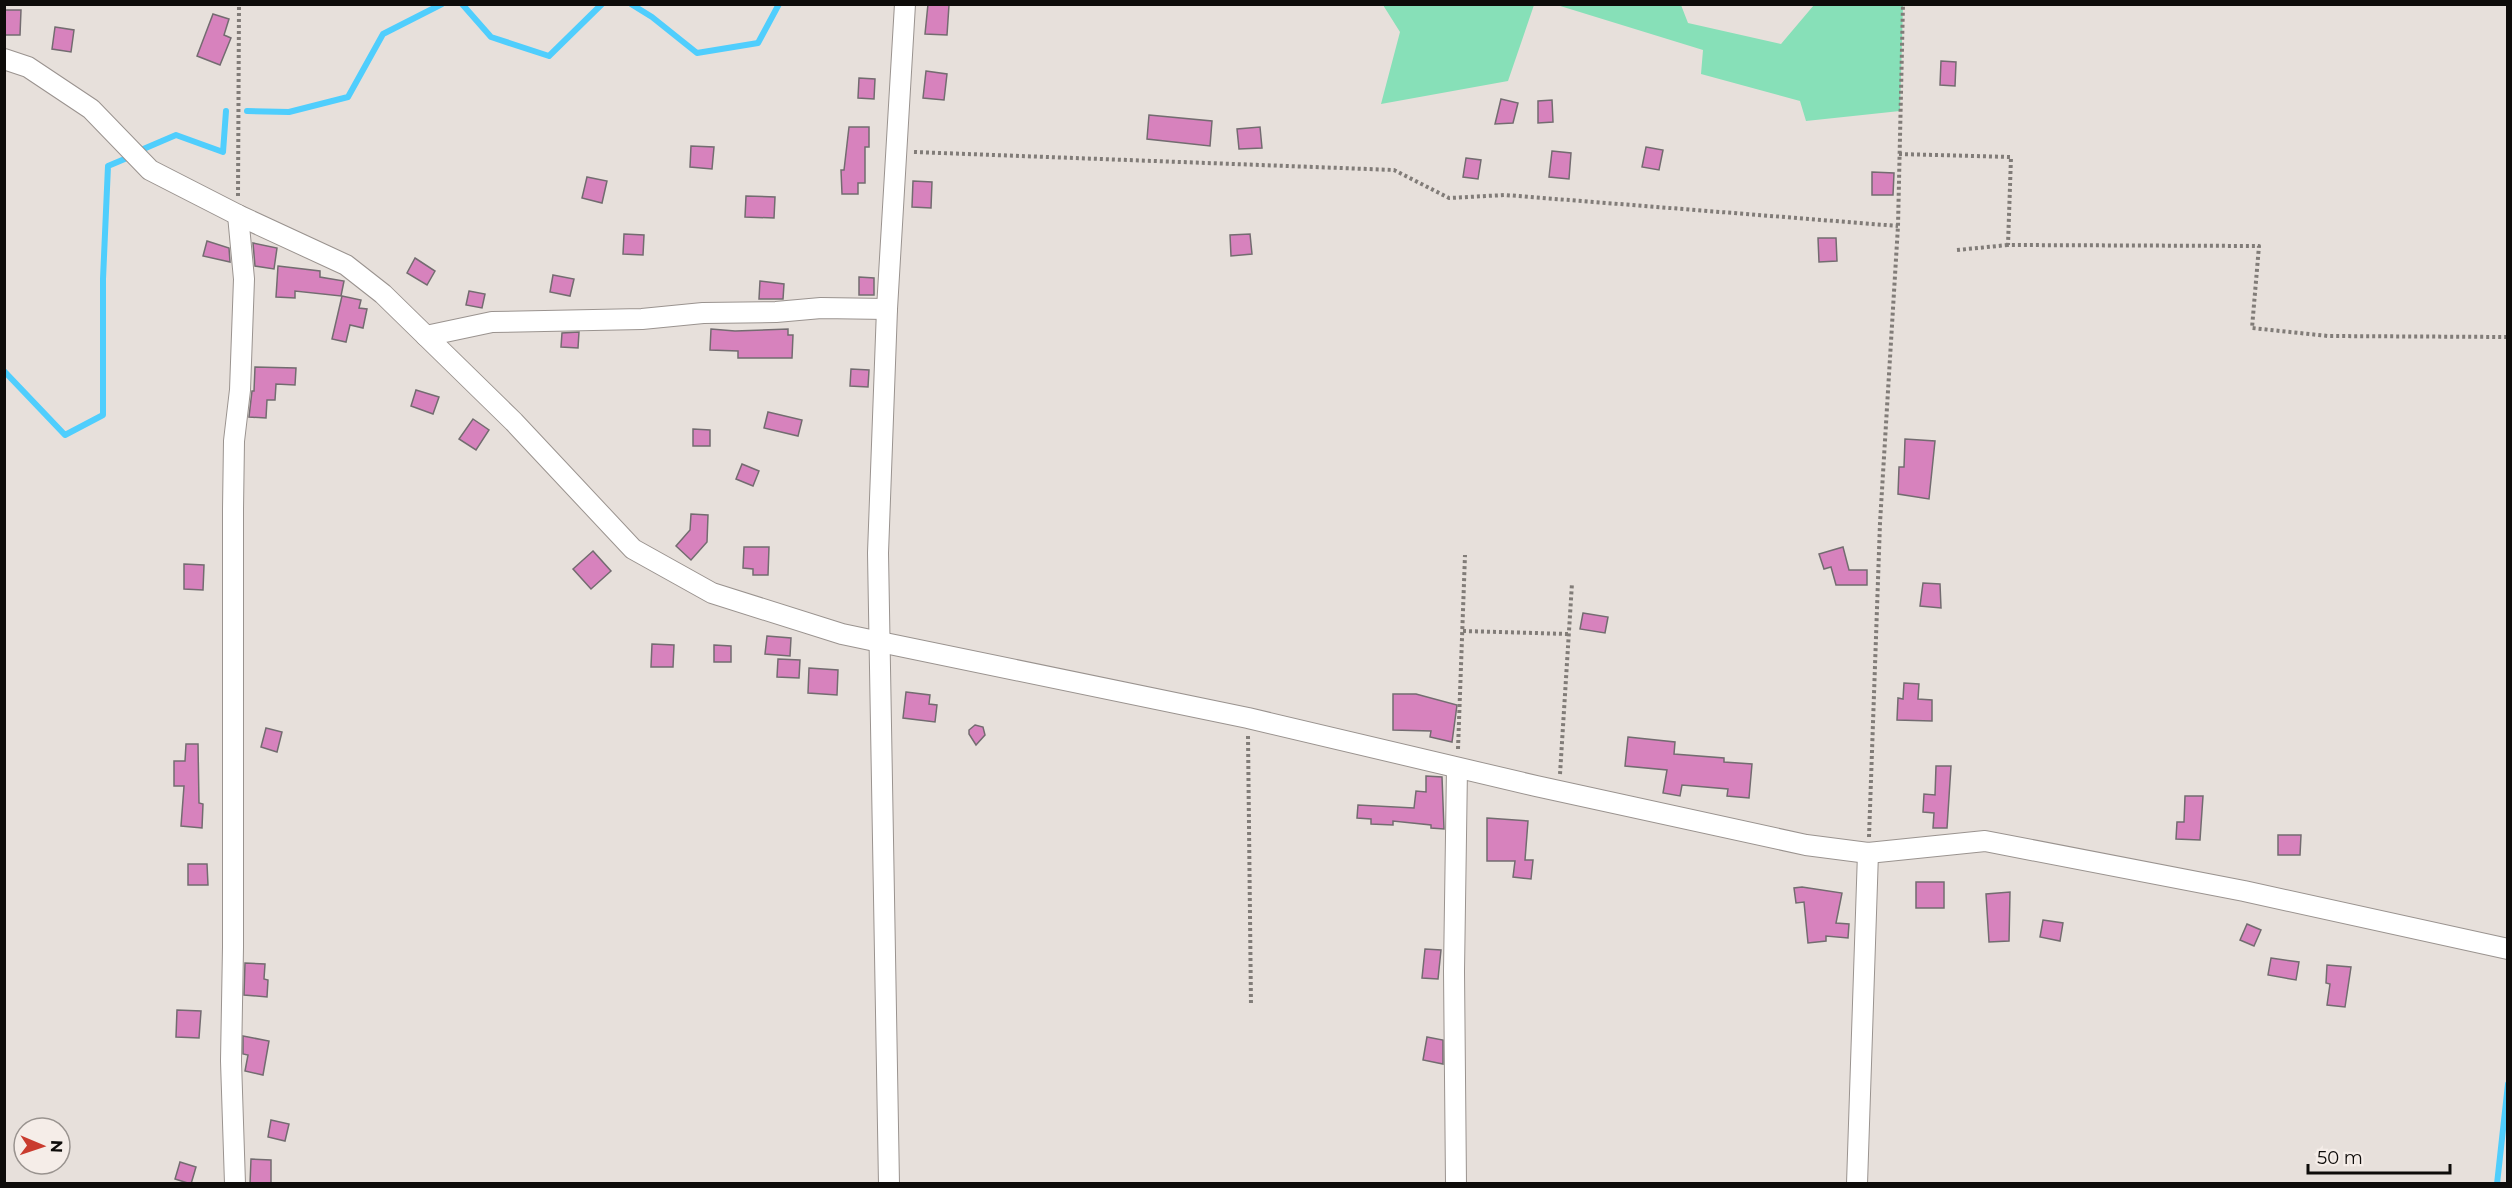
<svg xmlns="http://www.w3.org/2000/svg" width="2512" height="1188" viewBox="0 0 2512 1188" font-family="Montserrat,sans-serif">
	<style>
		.green { fill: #87e0b8 }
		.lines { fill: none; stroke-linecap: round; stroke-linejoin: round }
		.stream { stroke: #4fcefd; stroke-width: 6 }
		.building { fill: #d782bd; stroke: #736c70; stroke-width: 1.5 }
		.minor-casing { stroke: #9a938f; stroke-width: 22 }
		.path { stroke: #817c78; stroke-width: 4; stroke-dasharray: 3 3; stroke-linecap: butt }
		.minor { stroke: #fff; stroke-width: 20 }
	</style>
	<rect width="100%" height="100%" fill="#e7e0db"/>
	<!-- green -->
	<g class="green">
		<polygon points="1383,5 1534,5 1508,81 1381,104 1400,32"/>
		<polygon points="1557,5 1681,5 1688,23 1781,44 1814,5 1903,5 1900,111 1806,121 1800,101 1701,74 1703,50"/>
	</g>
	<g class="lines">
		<!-- stream -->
		<g class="stream">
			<polyline points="462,4 491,37 549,56 602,4"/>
			<polyline points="631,4 652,17 697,53 758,43 779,4"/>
			<polyline points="247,111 289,112 348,97 383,34 442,4"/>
			<polyline points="141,150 176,135 223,152 226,111"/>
			<polyline points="4,371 65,435 103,415 103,279 108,166 127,158"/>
			<polyline points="2497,1184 2508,1084"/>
		</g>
	</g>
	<!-- building -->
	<g class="building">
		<polygon points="928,4 949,5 947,35 925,34"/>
		<polygon points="4,10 21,10 20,35 4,35"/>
		<polygon points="213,14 229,19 224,35 231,38 220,65 197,56"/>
		<polygon points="55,27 74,30 71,52 52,49"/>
		<polygon points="1941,61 1956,62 1955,86 1940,85"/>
		<polygon points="926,71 947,74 944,100 923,98"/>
		<polygon points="859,78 875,79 874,99 858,98"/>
		<polygon points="1501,99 1518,103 1513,123 1495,124"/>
		<polygon points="1552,100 1553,122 1538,123 1538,101"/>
		<polygon points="1149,115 1212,121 1210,146 1147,139"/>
		<polygon points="849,127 869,127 869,147 865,147 865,183 858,183 858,194 842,194 841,170 844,170"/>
		<polygon points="1260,127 1262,148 1239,149 1237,129"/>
		<polygon points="691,146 714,147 712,169 690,167"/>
		<polygon points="1646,147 1663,150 1659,170 1642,167"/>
		<polygon points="1552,151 1571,153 1569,179 1549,177"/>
		<polygon points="1466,158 1481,160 1478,179 1463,177"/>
		<polygon points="1872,172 1894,173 1893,195 1872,195"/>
		<polygon points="587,177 607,181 602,203 582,198"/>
		<polygon points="913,181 932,182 931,208 912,207"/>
		<polygon points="746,196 775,197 774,218 745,217"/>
		<polygon points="624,234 644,235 643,255 623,254"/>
		<polygon points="1250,234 1252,254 1231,256 1230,235"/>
		<polygon points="1818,238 1836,238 1837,261 1819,262"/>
		<polygon points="207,241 229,248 230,262 203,256"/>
		<polygon points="253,243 277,248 274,269 255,266"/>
		<polygon points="415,258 435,271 427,285 407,273"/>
		<polygon points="278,266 320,271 320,277 344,281 341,296 295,291 295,298 276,297"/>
		<polygon points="553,275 574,279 570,296 550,292"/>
		<polygon points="859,277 874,278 874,295 859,295"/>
		<polygon points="760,281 784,284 783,299 759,299"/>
		<polygon points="469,291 485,294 482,308 466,305"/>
		<polygon points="342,296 361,300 359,308 367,309 363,328 350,325 346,342 332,339"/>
		<polygon points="711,329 735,331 788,329 788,335 793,335 792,358 738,358 738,351 710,350"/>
		<polygon points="579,332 578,348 561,347 562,333"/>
		<polygon points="255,367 296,368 295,385 276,384 275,400 267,400 266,418 249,417 252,391 254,391"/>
		<polygon points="851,369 869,370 868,387 850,386"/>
		<polygon points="416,390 439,397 433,414 411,406"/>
		<polygon points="768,412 802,420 798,436 764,428"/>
		<polygon points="473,419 489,430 476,450 459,439"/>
		<polygon points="693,429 710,430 710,446 693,446"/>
		<polygon points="1905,439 1935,441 1929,499 1898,494 1899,467 1904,467"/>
		<polygon points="742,464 759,471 753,486 736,479"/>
		<polygon points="691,514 708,515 707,542 691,560 676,546 690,530"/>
		<polygon points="744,547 769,547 768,575 753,575 753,569 743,568"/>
		<polygon points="1843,547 1849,570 1867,570 1867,585 1836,585 1831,567 1824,569 1819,554"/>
		<polygon points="593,551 611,571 591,589 573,569"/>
		<polygon points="184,564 204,565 203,590 184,589"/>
		<polygon points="1923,583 1940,584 1941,608 1920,606"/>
		<polygon points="1583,613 1608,617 1605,633 1580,629"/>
		<polygon points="767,636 791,638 790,656 765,654"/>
		<polygon points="652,644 674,645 673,667 651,667"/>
		<polygon points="714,645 731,646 731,662 714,662"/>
		<polygon points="778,659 800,660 799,678 777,677"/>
		<polygon points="809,668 838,670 837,695 808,693"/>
		<polygon points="1904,683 1919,684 1918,699 1932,700 1932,721 1897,720 1898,698 1903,699"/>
		<polygon points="906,692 930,695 929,704 937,705 935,722 903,718"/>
		<polygon points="1393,694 1416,694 1457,705 1452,742 1430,737 1431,731 1393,730"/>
		<polygon points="975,725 983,727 985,735 976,745 969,734 969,730"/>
		<polygon points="266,728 282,732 277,752 261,747"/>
		<polygon points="1628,737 1675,742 1674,754 1724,758 1724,762 1752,764 1749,798 1727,796 1728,789 1682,785 1680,796 1663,793 1667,770 1625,766"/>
		<polygon points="186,744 198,744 199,803 203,804 202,828 181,826 184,786 174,786 174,761 185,761"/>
		<polygon points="1936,766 1951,766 1947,828 1933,828 1934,813 1923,812 1924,794 1935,795"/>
		<polygon points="1426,776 1442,777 1444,829 1431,828 1431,825 1393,821 1393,825 1371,824 1371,819 1357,818 1358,805 1414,808 1416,791 1426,792"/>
		<polygon points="2185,796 2203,796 2200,840 2176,839 2177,822 2184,822"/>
		<polygon points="1487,818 1528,821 1525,860 1533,860 1531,879 1513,877 1515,861 1487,861"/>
		<polygon points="2278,835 2301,835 2300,855 2278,855"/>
		<polygon points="188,864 207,864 208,885 188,885"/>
		<rect x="1916" y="882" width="28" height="26"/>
		<polygon points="1802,887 1842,893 1836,923 1849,924 1848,938 1826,936 1826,941 1808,943 1804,902 1796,903 1794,888"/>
		<polygon points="2010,892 2009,941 1989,942 1986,894"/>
		<polygon points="2043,920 2063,923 2060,941 2040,937"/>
		<polygon points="2247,924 2261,930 2254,946 2240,940"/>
		<polygon points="1425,949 1441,950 1438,979 1422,978"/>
		<polygon points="2271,958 2299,962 2296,980 2268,975"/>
		<polygon points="245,963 265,964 264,979 268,980 267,997 244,995"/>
		<polygon points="2327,965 2351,967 2345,1007 2327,1005 2330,984 2326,983"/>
		<polygon points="177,1010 201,1011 199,1038 176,1037"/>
		<polygon points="243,1036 269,1041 263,1075 245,1071 248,1055 243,1054"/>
		<polygon points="1427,1037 1443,1040 1443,1064 1423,1060"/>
		<polygon points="271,1120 289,1124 285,1141 268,1137"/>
		<polygon points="251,1159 271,1160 271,1184 250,1184"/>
		<polygon points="180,1162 196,1167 191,1184 175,1179"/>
	</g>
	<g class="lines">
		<!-- minor casing -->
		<g class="minor-casing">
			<g id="minor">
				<polyline points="4,59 28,67 91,109 150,170 238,215 346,265 383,294 514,422 633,549 712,593 842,634 880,642 1248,718 1536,786 1806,845 1868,853 1985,841 2244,891 2508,949"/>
				<polyline points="426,336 492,322 642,319 703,313 776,312 821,308 887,309"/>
				<polyline points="235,1184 231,1061 233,947 233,509 234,441 240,390 244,279 238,215"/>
				<polyline points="889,1184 878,553 887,309 905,4"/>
				<polyline points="1456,1184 1454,971 1457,768"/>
				<polyline points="1857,1184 1868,853"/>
			</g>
		</g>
		<!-- path -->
		<g class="path">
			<polyline points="914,152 1394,170 1449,198 1505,195 1898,226"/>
			<polyline points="1899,154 2011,157 2008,245 2259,246 2252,328 2328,336 2508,337"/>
			<polyline points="238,196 239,4"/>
			<polyline points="1957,250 2008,245"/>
			<polyline points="1463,631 1569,634"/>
			<polyline points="1248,736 1251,1006"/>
			<polyline points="1458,749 1465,555"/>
			<polyline points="1560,774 1572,583"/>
			<polyline points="1869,837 1880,523 1898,226 1903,4"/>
		</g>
		<!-- minor -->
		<use href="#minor" class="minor"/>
	</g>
	<!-- border -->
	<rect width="2512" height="1188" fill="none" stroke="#0e0c0a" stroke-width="12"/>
	<!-- north arrow -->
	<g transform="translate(42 1146) rotate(92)"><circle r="28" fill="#f5ede8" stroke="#99938f" stroke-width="1.5"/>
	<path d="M0-4.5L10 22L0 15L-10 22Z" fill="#c93c2f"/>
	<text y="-9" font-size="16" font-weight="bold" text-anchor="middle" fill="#0e0c0a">N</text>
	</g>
	<!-- scale -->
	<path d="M2308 1164v9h142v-9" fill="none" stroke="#0e0c0a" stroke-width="3"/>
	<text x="2317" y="1164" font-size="18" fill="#0e0c0a" stroke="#f5ede8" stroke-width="4.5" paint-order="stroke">50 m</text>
</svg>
